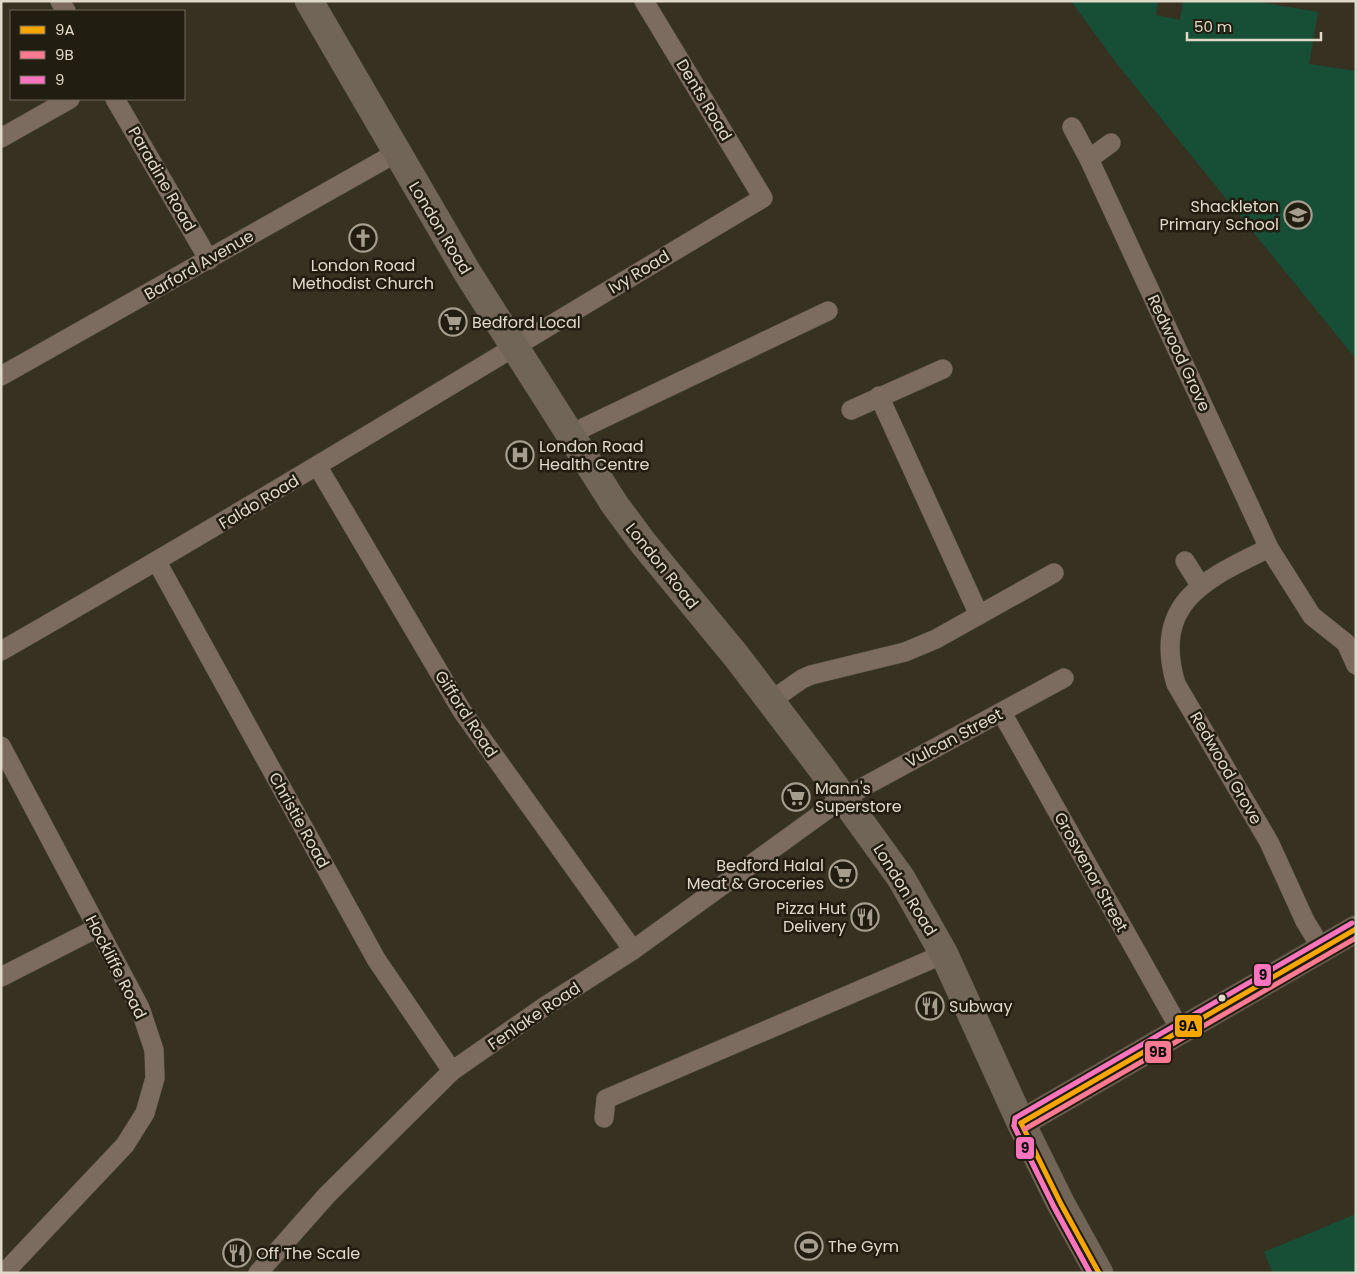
<svg xmlns="http://www.w3.org/2000/svg" width="1357" height="1274" viewBox="0 0 1357 1274" font-family="Poppins,sans-serif">
	<style>
		.green { fill: #164f36 }
		.lines { fill: none; stroke-linecap: round; stroke-linejoin: round }
		.street-casing { stroke: #544e42; stroke-width: 20 }
		.secondary-casing { stroke: #544e42; stroke-width: 28 }
		.primary-casing { stroke: #544e42; stroke-width: 29 }
		.street { stroke: #7c6c5f; stroke-width: 19 }
		.secondary { stroke: #736455; stroke-width: 26 }
		.primary { stroke: #716557; stroke-width: 28 }
		.bus-1-casing { stroke: #221d11; stroke-width: 9 }
		.bus-2-casing { stroke: #221d11; stroke-width: 9 }
		.bus-3-casing { stroke: #221d11; stroke-width: 9 }
		.bus-1 { stroke: #f7a600; stroke-width: 5 }
		.bus-2 { stroke: #fe7a93; stroke-width: 5 }
		.bus-3 { stroke: #fc73be; stroke-width: 5 }
		.bus-dot { fill: #e0d9c9; stroke: #221d11; stroke-width: 2 }
		.labels { text-anchor: middle; dominant-baseline: central; stroke-width: 5; stroke-linejoin: round; paint-order: stroke }
		.street-label { font-size: 16px; fill: #e0d9c9; stroke: #221d11 }
		.poi-label { font-size: 16px; fill: #e0d9c9; stroke: #221d11; text-anchor: start }
		.line-badge { stroke: #221d11; stroke-width: 2 }
		.pale-badge-label { font-size: 14px; text-anchor: middle; font-weight: bold; fill: #111 }
	</style>
	<rect width="100%" height="100%" fill="#373122"/>
	<!-- green -->
	<g class="green">
		<polygon points="1071,1 1156,1 1158,2 1156,15 1180,20 1183,1 1254,1 1318,12 1309,64 1356,71 1356,359 1117,64"/>
		<polygon points="1356,1214 1356,1272 1273,1273 1264,1252"/>
	</g>
	<g class="lines">
		<!-- street casing -->
		<g class="street-casing">
			<g id="street">
				<polyline points="60,1 66,11"/>
				<polyline points="115,99 209,260"/>
				<polyline points="1072,127 1089,159 1269,548 1312,616 1346,643 1356,665"/>
				<polyline points="1,138 70,99"/>
				<polyline points="1089,159 1111,143"/>
				<polyline points="1,376 396,153"/>
				<polyline points="879,396 979,615"/>
				<polyline points="851,410 943,369"/>
				<polyline points="570,437 585,427 828,311"/>
				<polyline points="318,467 462,711 633,950"/>
				<path d="M 1269,548 C 1208,578 1151,601 1176,684 L 1269,842 L 1305,921 L 1322,949"/>
				<polyline points="1185,561 1200,585"/>
				<polyline points="157,562 376,959 452,1071"/>
				<path d="M 1,651 C 258,504 509,349 763,198 L 644,1"/>
				<polyline points="769,702 802,679 811,675 905,652 936,639 1054,573"/>
				<polyline points="1002,713 1181,1031"/>
				<polyline points="1,746 140,1008 154,1050 155,1078 145,1113 125,1145 4,1273"/>
				<polyline points="1,977 97,928"/>
				<polyline points="604,1118 606,1099 944,954"/>
				<polyline points="258,1273 327,1195 452,1071 544,1007 633,950 843,798 1064,678"/>
			</g>
		</g>
		<!-- secondary casing -->
		<g class="secondary-casing">
			<polyline id="secondary" points="1021,1123 1356,929"/>
		</g>
		<!-- primary casing -->
		<g class="primary-casing">
			<polyline id="primary" points="309,1 467,272 615,505 644,544 737,657 823,770 901,878 944,954 1021,1123 1061,1204 1099,1273"/>
		</g>
		<!-- street -->
		<use href="#street" class="street"/>
		<!-- secondary -->
		<use href="#secondary" class="secondary"/>
		<!-- primary -->
		<use href="#primary" class="primary"/>
		<!-- bus-1 casing -->
		<g class="bus-1-casing">
			<g id="bus-1">
				<polyline points="1021,1123 1356,929"/>
				<polyline points="1021,1123 1061,1204 1099,1273"/>
			</g>
		</g>
		<!-- bus-2 casing -->
		<g class="bus-2-casing">
			<g id="bus-2">
				<polyline points="1014,1126 1054,1207 1090,1273"/>
				<polyline points="1025,1129 1356,938"/>
			</g>
		</g>
		<!-- bus-3 casing -->
		<g class="bus-3-casing">
			<polyline id="bus-3" points="1090,1273 1054,1207 1014,1126 1015,1118 1352,923"/>
		</g>
		<!-- bus-1 -->
		<use href="#bus-1" class="bus-1"/>
		<!-- bus-2 -->
		<use href="#bus-2" class="bus-2"/>
		<!-- bus-3 -->
		<use href="#bus-3" class="bus-3"/>
	</g>
	<!-- icons -->
	<defs>
		<g id="school-ring" transform="scale(1.4375)"><circle r="9.5" fill="#221d11" stroke="#a59e8f" stroke-width="1.5"/><path d="M0-5L7-2L0 1L-7-2ZM-4 1L0 2.5L4 1V4Q0 6-4 4Z" fill="#a59e8f"/></g>
		<g id="church-ring" transform="scale(1.4375)"><circle r="9.5" fill="#221d11" stroke="#a59e8f" stroke-width="1.5"/><path d="M-1.2-6h2.4v3.5h3.3v2.4h-3.3V6h-2.4V-.1h-3.3v-2.4h3.3Z" fill="#a59e8f"/></g>
		<g id="supermarket-ring" transform="scale(1.4375)"><circle r="9.5" fill="#221d11" stroke="#a59e8f" stroke-width="1.5"/><path d="M-6-5.5h2.5l.6 2H6L4.5 2H-2.5L-4.4-4H-6ZM-1.5 3.2a1.3 1.3 0 1 0 .1 0ZM3 3.2a1.3 1.3 0 1 0 .1 0Z" fill="#a59e8f"/></g>
		<g id="hospital-ring" transform="scale(1.4375)"><circle r="9.5" fill="#221d11" stroke="#a59e8f" stroke-width="1.5"/><path d="M-5-5h3v3.5h4V-5h3V5h-3V1.5h-4V5h-3Z" fill="#a59e8f"/></g>
		<g id="restaurant-ring" transform="scale(1.4375)"><circle r="9.5" fill="#221d11" stroke="#a59e8f" stroke-width="1.5"/><path d="M-5-6h1v4h1v-4h1v4h1v-4h1v5L-1.5 .5V6h-2V.5L-5-1ZM5-6V6H3V1.5H1.5Q1.5-4 5-6Z" fill="#a59e8f"/></g>
		<g id="stadium-ring" transform="scale(1.4375)"><circle r="9.5" fill="#221d11" stroke="#a59e8f" stroke-width="1.5"/><path d="M0-5a6.5 5 0 1 0 0 10a6.5 5 0 1 0 0-10ZM-3.5-1.8h7v3.6h-7Z" fill="#a59e8f"/></g>
	</defs>
	<g fill-rule="evenodd">
		<use href="#school-ring" x="1298" y="215"/>
		<use href="#church-ring" x="363" y="238"/>
		<use href="#supermarket-ring" x="453" y="322"/>
		<use href="#hospital-ring" x="520" y="455"/>
		<use href="#supermarket-ring" x="796" y="797"/>
		<use href="#supermarket-ring" x="843" y="874"/>
		<use href="#restaurant-ring" x="865" y="917"/>
		<use href="#restaurant-ring" x="930" y="1006"/>
		<use href="#stadium-ring" x="809" y="1246"/>
		<use href="#restaurant-ring" x="237" y="1253"/>
	</g>
	<!-- markers -->
	<circle class="bus-dot" cx="1222" cy="998" r="4.5"/>
	<g class="labels">
		<!-- street labels -->
		<g class="street-label">
			<text transform="translate(704 100) rotate(59)">Dents Road</text>
			<text transform="translate(162 179) rotate(60)">Paradine Road</text>
			<text transform="translate(440 228) rotate(59)">London Road</text>
			<text transform="translate(199 265) rotate(-30)">Barford Avenue</text>
			<text transform="translate(639 272) rotate(-31)">Ivy Road</text>
			<text transform="translate(1179 353) rotate(65)">Redwood Grove</text>
			<text transform="translate(259 502) rotate(-31)">Faldo Road</text>
			<text transform="translate(662 566) rotate(51)">London Road</text>
			<text transform="translate(466 714) rotate(57)">Gifford Road</text>
			<text transform="translate(954 738) rotate(-28)">Vulcan Street</text>
			<text transform="translate(1226 768) rotate(60)">Redwood Grove</text>
			<text transform="translate(299 820) rotate(61)">Christie Road</text>
			<text transform="translate(1091 872) rotate(61)">Grosvenor Street</text>
			<text transform="translate(905 890) rotate(58)">London Road</text>
			<text transform="translate(116 967) rotate(63)">Hockliffe Road</text>
			<text transform="translate(534 1016) rotate(-34)">Fenlake Road</text>
		</g>
		<!-- poi labels -->
		<g class="poi-label">
			<text x="1279" y="206" text-anchor="end">Shackleton<tspan x="1279" dy="18">Primary School</tspan></text>
			<text x="363" y="265" text-anchor="middle">London Road<tspan x="363" dy="18">Methodist Church</tspan></text>
			<text x="472" y="322">Bedford Local</text>
			<text x="539" y="446">London Road<tspan x="539" dy="18">Health Centre</tspan></text>
			<text x="815" y="788">Mann's<tspan x="815" dy="18">Superstore</tspan></text>
			<text x="824" y="865" text-anchor="end">Bedford Halal<tspan x="824" dy="18">Meat &amp; Groceries</tspan></text>
			<text x="846" y="908" text-anchor="end">Pizza Hut<tspan x="846" dy="18">Delivery</tspan></text>
			<text x="949" y="1006">Subway</text>
			<text x="828" y="1246">The Gym</text>
			<text x="256" y="1253">Off The Scale</text>
		</g>
	</g>
	<g class="line-badge">
		<rect x="1253" y="963" width="19" height="24" rx="5" fill="#fc73be"/>
		<rect x="1174" y="1014" width="29" height="24" rx="5" fill="#f7a600"/>
		<rect x="1144" y="1040" width="28" height="24" rx="5" fill="#fe7a93"/>
		<rect x="1015" y="1136" width="20" height="24" rx="5" fill="#fc73be"/>
	</g>
	<g class="pale-badge-label">
		<text x="1263" y="980">9</text>
		<text x="1188" y="1031">9A</text>
		<text x="1158" y="1057">9B</text>
		<text x="1025" y="1153">9</text>
	</g>
	<!-- border -->
	<rect width="1357" height="1274" fill="none" stroke="#e0d9c9" stroke-width="5"/>
	<!-- legend -->
	<rect x="10" y="10" width="175" height="90" fill="#221d11" stroke="#6e685b"/>
	<rect x="20" y="26" width="25" height="8" fill="#f7a600" stroke="#6e685b"/>
	<text x="55" y="35" font-size="15" fill="#e0d9c9">9A</text>
	<rect x="20" y="51" width="25" height="8" fill="#fe7a93" stroke="#6e685b"/>
	<text x="55" y="60" font-size="15" fill="#e0d9c9">9B</text>
	<rect x="20" y="76" width="25" height="8" fill="#fc73be" stroke="#6e685b"/>
	<text x="55" y="85" font-size="15" fill="#e0d9c9">9</text>
	<!-- scale -->
	<path d="M1187 32v8h134v-8" fill="none" stroke="#e0d9c9" stroke-width="2.5"/>
	<text x="1194" y="32" font-size="15" fill="#e0d9c9" stroke="#221d11" stroke-width="4" paint-order="stroke">50 m</text>
</svg>
